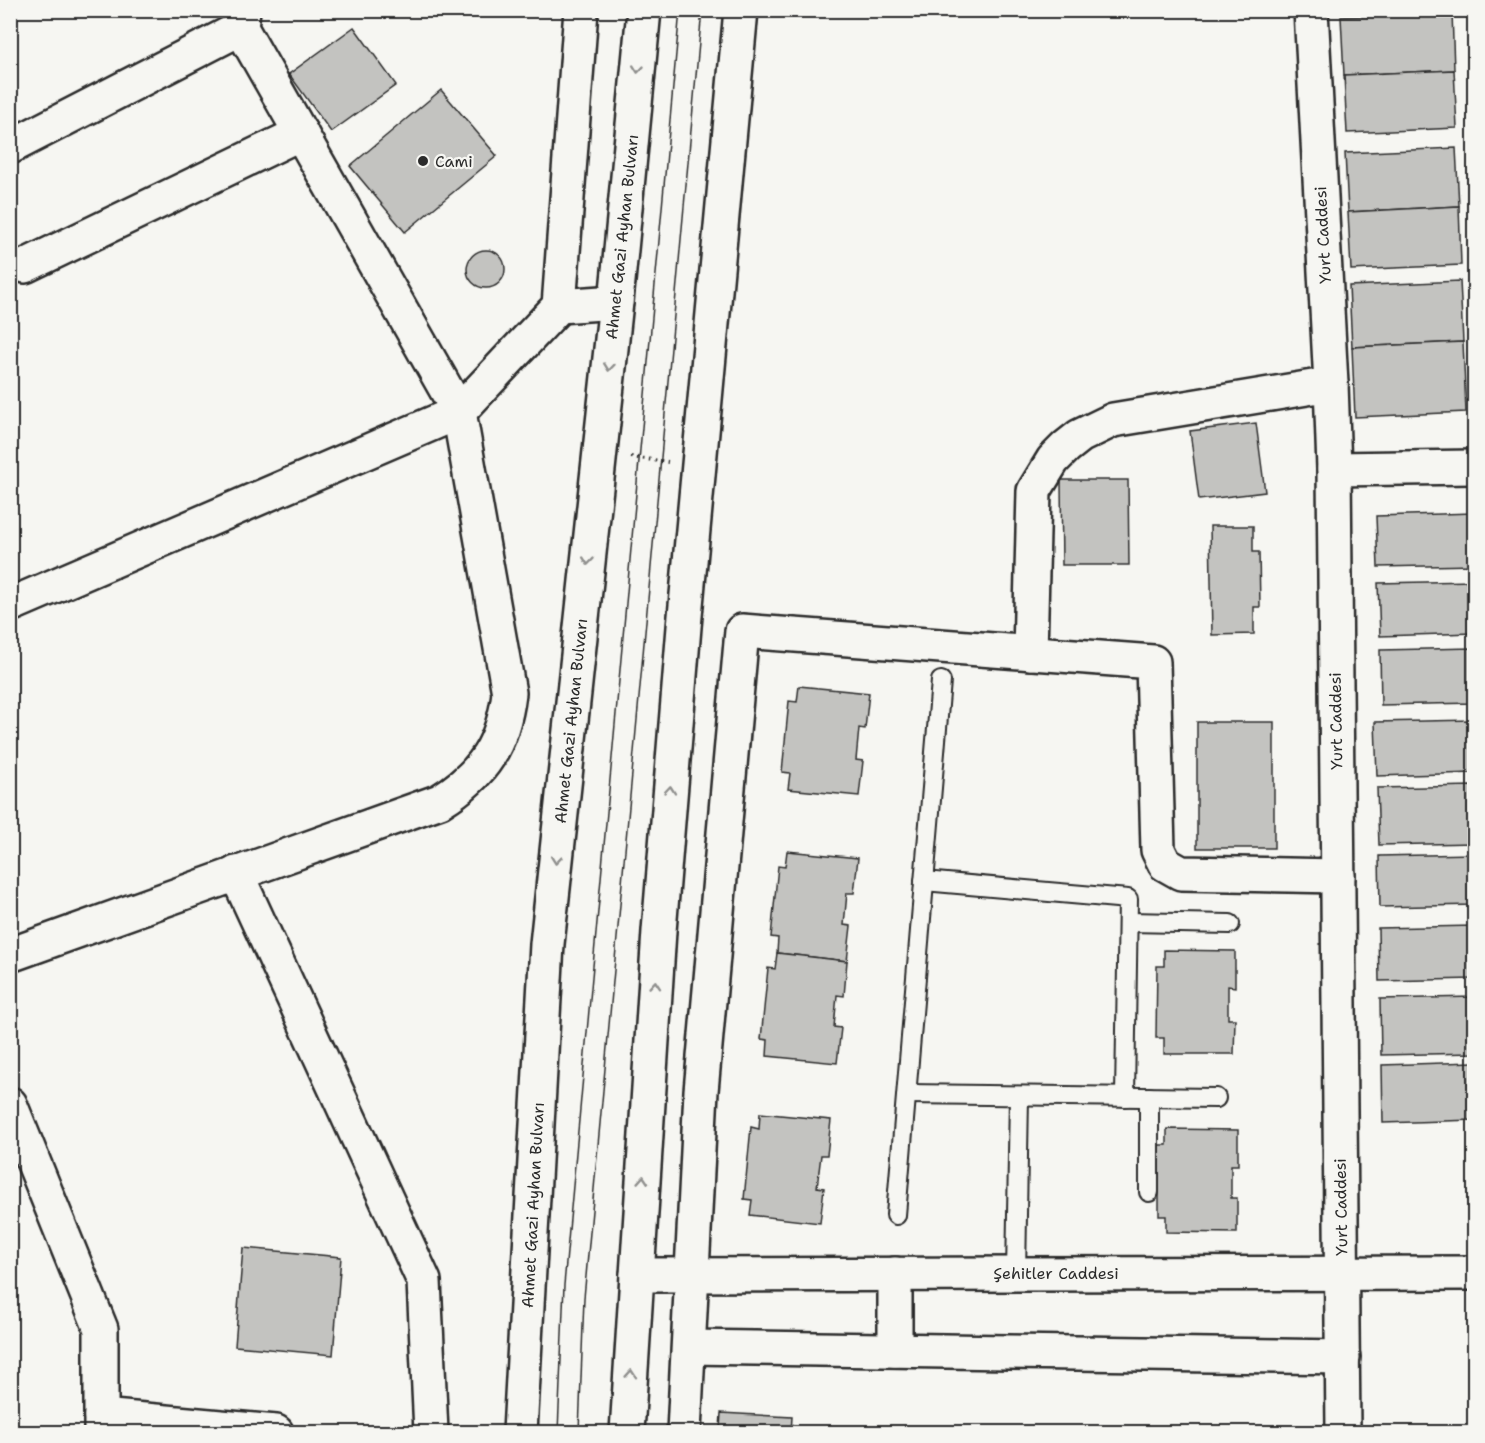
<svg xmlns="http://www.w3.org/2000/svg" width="1485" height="1443" viewBox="0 0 1485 1443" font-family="'Shantell Sans',sans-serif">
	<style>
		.building { fill: #c3c3c0; stroke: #2b2b2b; stroke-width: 1.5 }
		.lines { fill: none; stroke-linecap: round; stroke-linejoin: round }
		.service-casing { stroke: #2b2b2b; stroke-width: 22 }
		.minor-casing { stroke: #2b2b2b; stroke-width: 38 }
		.primary-casing { stroke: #2b2b2b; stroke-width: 38 }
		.path { stroke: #2b2b2b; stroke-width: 4; stroke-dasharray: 1.5 4.5; stroke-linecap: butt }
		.service { stroke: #f6f6f2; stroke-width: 18 }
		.minor { stroke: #f6f6f2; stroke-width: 33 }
		.primary { stroke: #f6f6f2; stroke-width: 33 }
		.tram { stroke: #2b2b2b; stroke-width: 1.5 }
		.oneway { stroke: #90908e }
		.poi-dot { fill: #2b2b2b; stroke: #f6f6f2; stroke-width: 2 }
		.labels { text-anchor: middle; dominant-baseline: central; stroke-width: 4.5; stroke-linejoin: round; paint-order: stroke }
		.poi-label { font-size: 16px; fill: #2b2b2b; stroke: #f6f6f2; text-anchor: start }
		.street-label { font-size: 16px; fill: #2b2b2b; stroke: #f6f6f2 }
	</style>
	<rect width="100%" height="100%" fill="#f6f6f2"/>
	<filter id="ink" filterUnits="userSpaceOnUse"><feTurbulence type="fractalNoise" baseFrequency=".0167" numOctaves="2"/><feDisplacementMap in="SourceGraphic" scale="12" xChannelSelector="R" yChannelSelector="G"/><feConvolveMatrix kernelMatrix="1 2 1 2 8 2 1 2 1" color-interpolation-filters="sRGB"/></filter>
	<g filter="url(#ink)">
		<!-- building -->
		<g class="building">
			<polygon points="1452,12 1454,70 1344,75 1341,17"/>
			<polygon points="354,27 396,85 331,132 289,74"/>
			<polygon points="1454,70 1457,128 1347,133 1344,75"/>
			<polygon points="441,90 497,156 405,232 350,166"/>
			<polygon points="1456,148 1459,206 1348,212 1345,153"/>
			<polygon points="1459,206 1461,265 1351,270 1348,212"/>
			<circle cx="486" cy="269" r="19"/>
			<polygon points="1460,281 1463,342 1352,347 1349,286"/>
			<polygon points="1463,342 1466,412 1355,417 1352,347"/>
			<polygon points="1256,423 1265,492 1199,500 1190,431"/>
			<polygon points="1061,480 1128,480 1129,565 1062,565"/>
			<polygon points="1474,513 1474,565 1378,567 1376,516"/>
			<polygon points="1210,526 1253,526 1253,552 1259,552 1260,607 1254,607 1254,634 1212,635"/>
			<polygon points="1474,581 1474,633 1380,636 1378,583"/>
			<polygon points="1474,648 1474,703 1381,705 1380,650"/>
			<polygon points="799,686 869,693 865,729 859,728 856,760 863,761 859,796 788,789 790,773 782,772 789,701 797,702"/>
			<polygon points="1474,720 1474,773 1377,776 1375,722"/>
			<rect x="1197" y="722" width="77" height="126"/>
			<polygon points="1474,786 1474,843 1379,845 1377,788"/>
			<polygon points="787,851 858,858 854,893 847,893 844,925 851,926 847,961 777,953 778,938 771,937 778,866 785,867"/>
			<polygon points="1474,854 1474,905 1380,907 1379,856"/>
			<polygon points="1474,926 1474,979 1379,981 1378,928"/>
			<polygon points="1164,950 1235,951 1235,987 1228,986 1228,1019 1235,1019 1234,1054 1164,1054 1164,1038 1156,1038 1157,966 1164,966"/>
			<polygon points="777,953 847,961 844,996 837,995 834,1027 841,1028 837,1063 767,1056 768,1040 761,1039 768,968 775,969"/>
			<polygon points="1474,997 1474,1053 1381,1055 1380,999"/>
			<polygon points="1474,1062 1474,1120 1383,1123 1382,1065"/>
			<polygon points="760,1113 831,1120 827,1155 821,1155 817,1187 824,1188 820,1223 750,1215 752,1200 744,1199 751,1127 759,1129"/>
			<polygon points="1167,1129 1238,1130 1238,1165 1231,1165 1231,1198 1237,1198 1237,1233 1166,1232 1166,1216 1159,1216 1159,1145 1167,1145"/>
			<polygon points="243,1248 341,1257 333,1355 235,1346"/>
			<polygon points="721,1413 792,1417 791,1432 712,1432 712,1429 720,1429"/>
		</g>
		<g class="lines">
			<!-- service casing -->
			<g class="service-casing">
				<g id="service">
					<polyline points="924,881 1128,899 1125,1097"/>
					<polyline points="1128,922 1230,924"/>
					<polyline points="907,1094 1216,1098"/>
					<polyline points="1149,1192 1149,1097"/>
					<polyline points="896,1215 941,681"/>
					<polyline points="1016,1274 1019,1096"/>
				</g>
			</g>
			<!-- minor casing -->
			<g class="minor-casing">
				<g id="minor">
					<polyline points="1311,10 1331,384 1334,469 1343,1432"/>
					<polyline points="10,147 241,28"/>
					<polyline points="25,266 301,133"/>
					<polyline points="559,306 616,302"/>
					<polyline points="1334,469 1474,467"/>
					<polyline points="10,605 459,412 559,306 581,10"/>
					<polyline points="1030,653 1034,491 1053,460 1066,447 1080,436 1113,420 1331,384"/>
					<polyline points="236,873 424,1281 431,1432"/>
					<path d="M 10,955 L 440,801 C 484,774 503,743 509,693 L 459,412 L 241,28 L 243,10"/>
					<polyline points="10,1104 101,1329 101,1432"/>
					<polyline points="637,1275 1474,1273"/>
					<polyline points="689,1347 1343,1357"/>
					<polyline points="895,1350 895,1274"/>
					<polyline points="101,1416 276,1432"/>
					<polyline points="684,1432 701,1091 742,631 1153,662 1158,850 1165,864 1181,873 1338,876"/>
				</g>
			</g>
			<!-- primary casing -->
			<g class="primary-casing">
				<g id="primary">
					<polyline points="520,1432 547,944 616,302 644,10"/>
					<polyline points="627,1432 659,931 684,627 741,10"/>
				</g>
			</g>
			<!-- path -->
			<polyline class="path" points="631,457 668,462"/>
			<!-- service -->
			<use href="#service" class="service"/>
			<!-- minor -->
			<use href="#minor" class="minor"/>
			<!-- primary -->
			<use href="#primary" class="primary"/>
			<!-- tram -->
			<g class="tram">
				<polyline points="558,1432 564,1285 680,10"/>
				<polyline points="579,1432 584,1298 702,10"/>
			</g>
		</g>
		<!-- one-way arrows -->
		<defs><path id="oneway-chevron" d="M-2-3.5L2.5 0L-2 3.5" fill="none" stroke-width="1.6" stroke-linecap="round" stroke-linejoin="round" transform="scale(1.5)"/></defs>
		<g class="oneway">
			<use href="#oneway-chevron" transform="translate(638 69) rotate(96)"/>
			<use href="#oneway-chevron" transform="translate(609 367) rotate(96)"/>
			<use href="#oneway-chevron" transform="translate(588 561) rotate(96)"/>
			<use href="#oneway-chevron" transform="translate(670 790) rotate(-85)"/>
			<use href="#oneway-chevron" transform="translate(556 860) rotate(96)"/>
			<use href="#oneway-chevron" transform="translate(655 985) rotate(-86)"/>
			<use href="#oneway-chevron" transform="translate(643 1180) rotate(-86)"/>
			<use href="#oneway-chevron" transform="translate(631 1374) rotate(-86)"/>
		</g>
	</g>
	<!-- markers -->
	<circle class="poi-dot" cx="423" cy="161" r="6"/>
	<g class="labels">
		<!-- poi labels -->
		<g class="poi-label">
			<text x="435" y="161">Cami</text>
		</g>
		<!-- street labels -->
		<g class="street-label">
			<text transform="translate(1323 235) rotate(-93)">Yurt Caddesi</text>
			<text transform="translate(622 237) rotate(-84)">Ahmet Gazi Ayhan Bulvarı</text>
			<text transform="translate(571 721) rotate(-84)">Ahmet Gazi Ayhan Bulvarı</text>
			<text transform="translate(1336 721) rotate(-91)">Yurt Caddesi</text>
			<text transform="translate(533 1205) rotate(-87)">Ahmet Gazi Ayhan Bulvarı</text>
			<text transform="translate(1341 1207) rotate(-91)">Yurt Caddesi</text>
			<text x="1056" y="1273">Şehitler Caddesi</text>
		</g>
	</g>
	<!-- margin -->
	<rect width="1485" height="1443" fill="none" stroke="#f6f6f2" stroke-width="36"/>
	<rect x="18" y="18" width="1449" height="1407" fill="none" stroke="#2b2b2b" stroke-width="2" filter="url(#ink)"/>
</svg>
